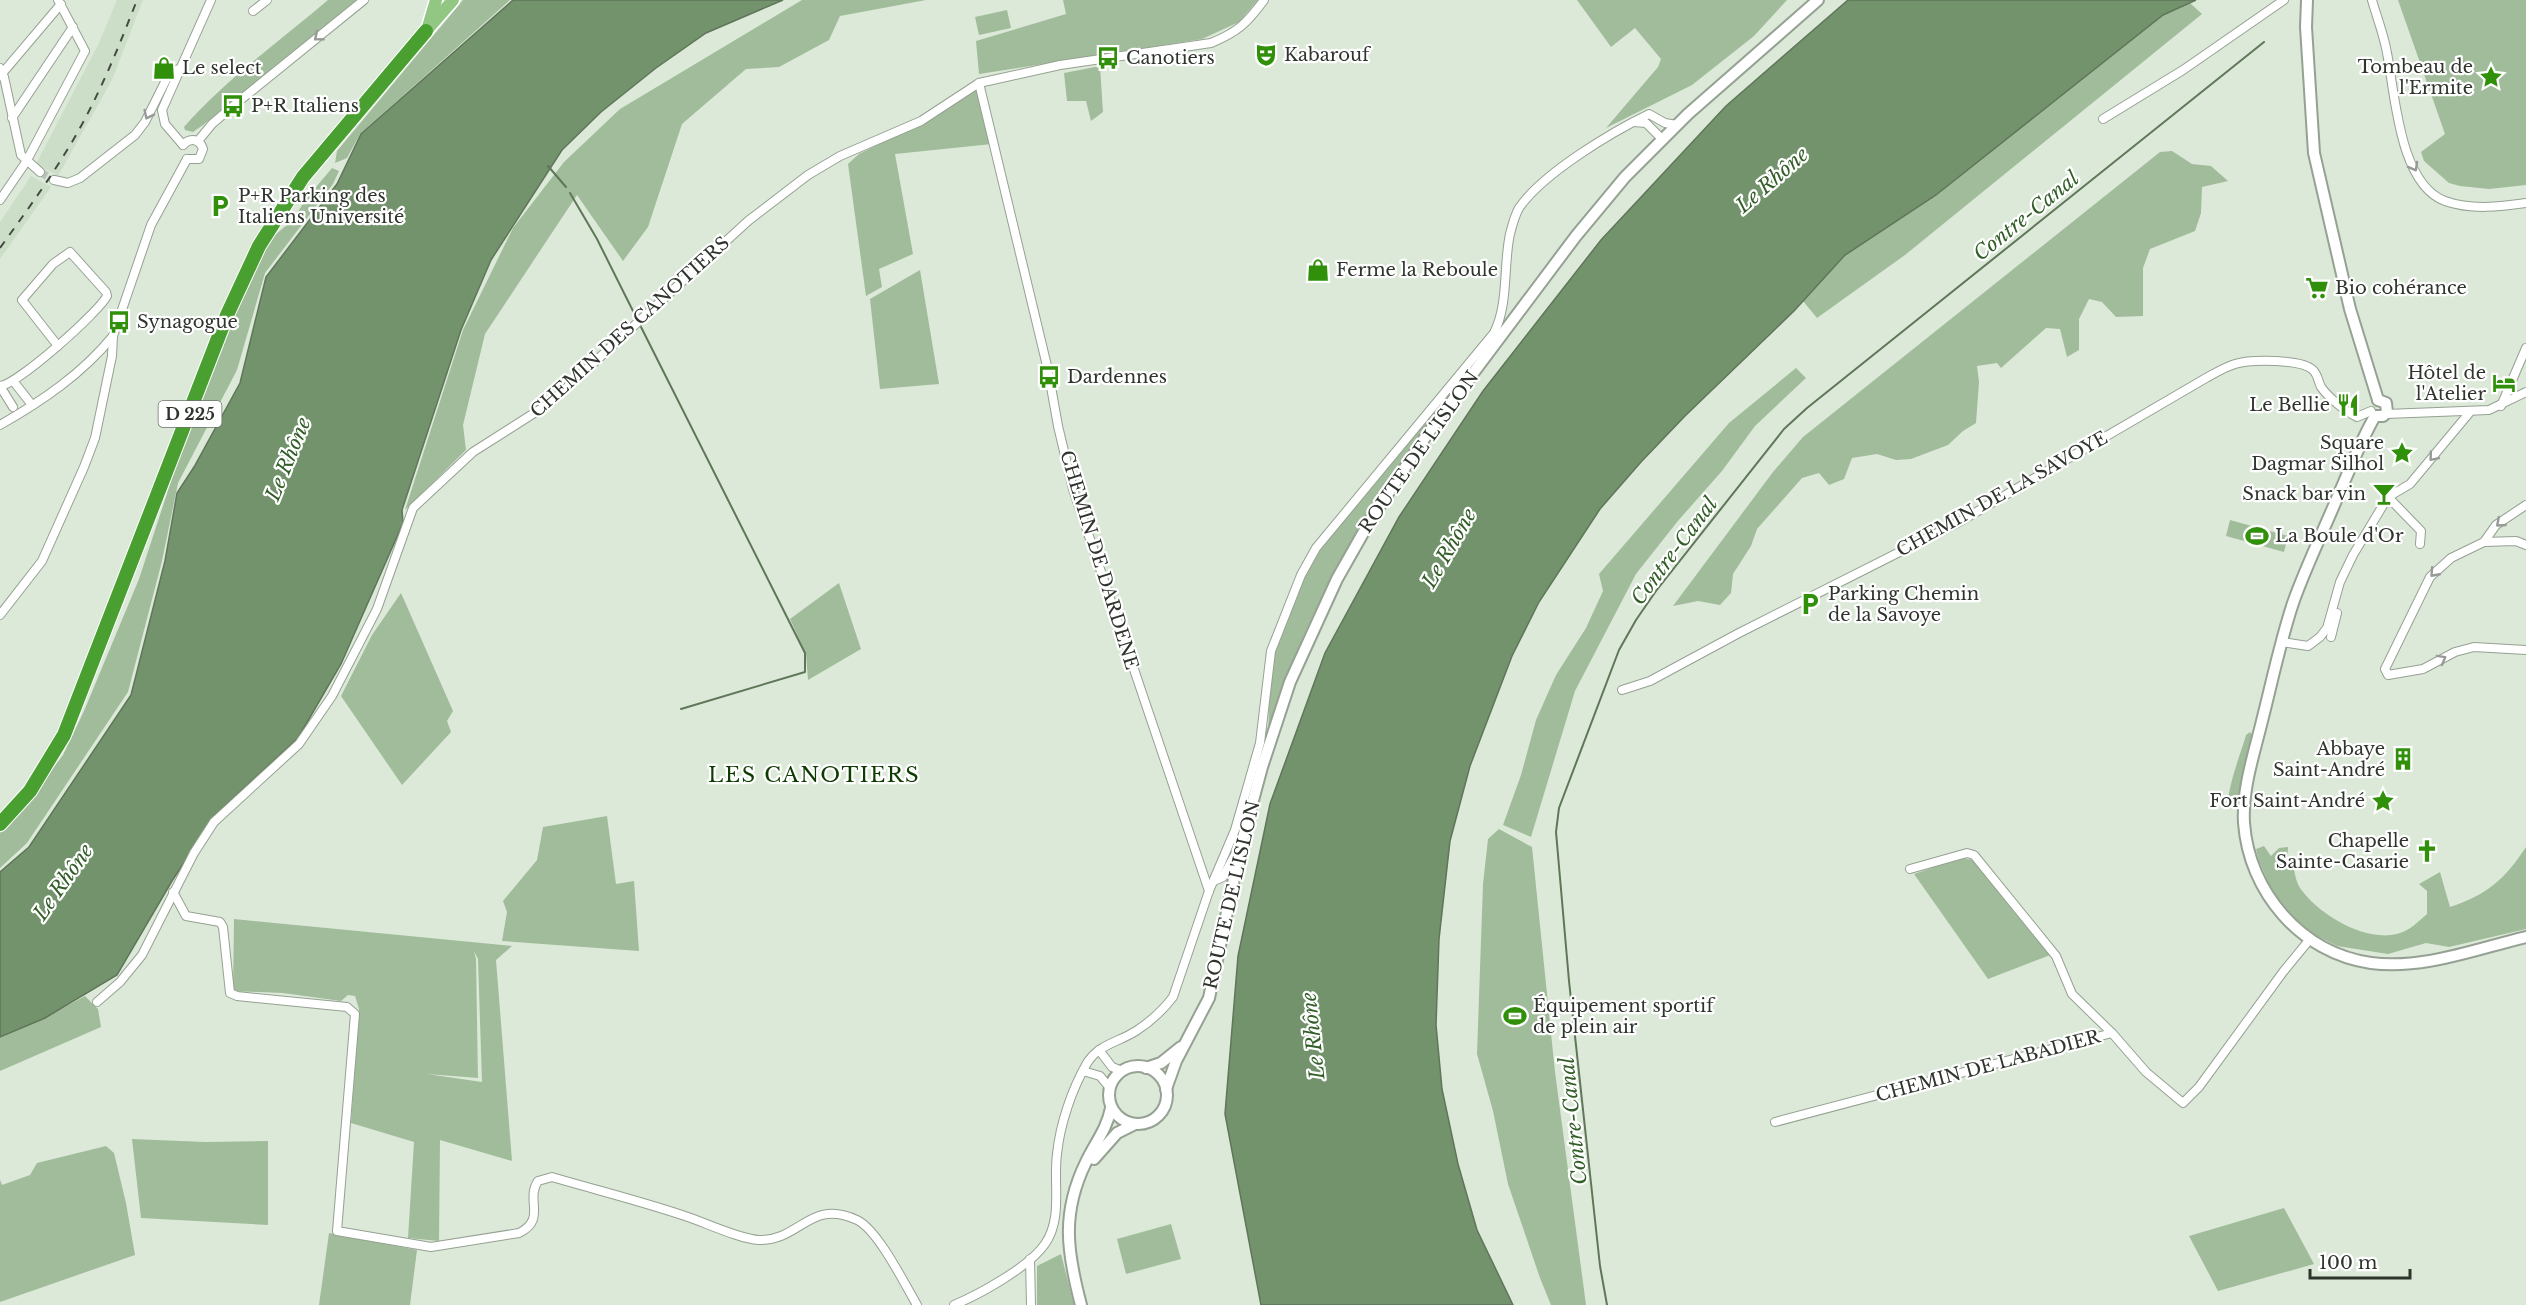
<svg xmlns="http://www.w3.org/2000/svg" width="2526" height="1305" viewBox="0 0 2526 1305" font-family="'Libre Baskerville',serif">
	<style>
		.built { fill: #ccdec8 }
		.green { fill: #a1bc9a; fill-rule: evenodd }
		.water { fill: #73936c; stroke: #5f7659; stroke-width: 1.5 }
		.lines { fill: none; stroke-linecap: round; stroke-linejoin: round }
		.stream { stroke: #5f7659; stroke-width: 2 }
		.street-tunnel { stroke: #b9c5b7; stroke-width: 8; stroke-dasharray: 8 4; stroke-linecap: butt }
		.street-casing { stroke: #95a192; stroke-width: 10 }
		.secondary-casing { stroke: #95a192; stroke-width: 14 }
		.primary-casing { stroke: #fff; stroke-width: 15 }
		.highway-casing { stroke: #fff; stroke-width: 16 }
		.street { stroke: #fff; stroke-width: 8 }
		.secondary { stroke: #fff; stroke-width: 10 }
		.primary { stroke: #92c683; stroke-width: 12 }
		.highway { stroke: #49a030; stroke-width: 14 }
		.rail { stroke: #444a42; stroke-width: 2; stroke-dasharray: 8 8; stroke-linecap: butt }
		.oneway { stroke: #979a96 }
		.labels { text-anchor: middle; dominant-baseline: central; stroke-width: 4.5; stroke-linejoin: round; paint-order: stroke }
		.shield { fill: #fff; stroke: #6d716c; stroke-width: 1.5 }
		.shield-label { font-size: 16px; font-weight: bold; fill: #2f342d }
		.poi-label { font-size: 18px; fill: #2f342d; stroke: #fff; text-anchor: start }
		.street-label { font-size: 18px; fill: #2f342d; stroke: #fff }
		.water-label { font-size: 20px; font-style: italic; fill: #325e27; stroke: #fff }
		.quarter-label { font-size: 21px; letter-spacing: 1.5px; fill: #0e3c00; stroke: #fff }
	</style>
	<rect width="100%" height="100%" fill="#dce9d9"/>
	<!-- built -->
	<g class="built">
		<polygon points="117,0 143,0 112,80 58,176 36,164 98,45"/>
		<polygon points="31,176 51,187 0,259 0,222"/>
	</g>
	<!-- green -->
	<g class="green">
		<path d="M 328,0 L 359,0 L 203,125 L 193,132 L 185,130 L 184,127 C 226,79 280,41 328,0 Z"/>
		<polygon points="463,0 510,0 360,134 347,158 335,163 337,151"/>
		<polygon points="802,0 926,0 840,16 829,40 779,67 746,69 682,124 648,227 623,261 577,195 485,334 463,425 466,450 405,510 463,330 513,228 564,162 620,109"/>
		<polygon points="1063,0 1258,0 1239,22 1202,39 979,74 976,41 1066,14"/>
		<polygon points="1577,0 1787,0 1754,36 1692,85 1606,128 1658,67 1661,59 1635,28 1611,47"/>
		<polygon points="2398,0 2526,0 2526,185 2489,189 2460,186 2449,183 2424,161 2421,152 2445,134"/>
		<polygon points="2190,3 2202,14 1905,255 1817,318 1803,301 1845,255 1936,195 2163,15"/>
		<polygon points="1007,10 1011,28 979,35 975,17"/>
		<polygon points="1100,66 1103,112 1091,121 1086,101 1067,101 1064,73"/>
		<polygon points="978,86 992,144 895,154 913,254 879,269 882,287 866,296 848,164 859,154 923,122"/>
		<polygon points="2172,151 2192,164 2211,166 2228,181 2202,187 2201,213 2195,231 2150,249 2143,268 2143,316 2116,317 2102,302 2089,299 2079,319 2079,350 2067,357 2060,329 2046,328 2001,368 1997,363 1977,366 1979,382 1976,423 1963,431 1948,445 1911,459 1896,460 1877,454 1852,458 1844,479 1829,485 1819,473 1802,478 1757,529 1751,546 1733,574 1731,593 1720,605 1698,601 1673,606 1773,472 1803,437 2160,152"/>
		<polygon points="332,168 339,171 333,184 265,273 237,370 178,483 162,561 128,692 27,843 0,868 0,833 16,817 63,755 84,711 139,579 179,457 244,285 271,238 292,221 306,199"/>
		<polygon points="920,270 939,384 880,389 870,299"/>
		<polygon points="1796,368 1806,378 1755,426 1722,471 1677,522 1636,574 1575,691 1531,837 1503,825 1521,775 1536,720 1556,675 1586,628 1603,591 1599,574 1729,423"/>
		<path d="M 1448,396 L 1443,407 C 1416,444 1387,480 1364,520 C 1324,586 1290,659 1268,733 L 1271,661 L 1311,560 L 1438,404 Z"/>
		<polygon points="2230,520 2288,536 2284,552 2226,536"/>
		<polygon points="839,583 861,649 808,680 806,654 790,619"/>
		<polygon points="401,593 453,711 447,721 451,732 402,785 341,696 372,635"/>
		<path d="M 2250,732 L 2254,738 L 2239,800 L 2232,809 L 2229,808 C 2224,796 2242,750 2246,735 Z"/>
		<polygon points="607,816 616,884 634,881 639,951 502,941 507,912 503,901 537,860 543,827"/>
		<polygon points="1499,829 1532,847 1555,1072 1586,1305 1551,1305 1540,1278 1508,1184 1493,1111 1477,1054 1483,884 1488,839"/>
		<path d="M 2264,846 L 2271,856 L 2279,848 L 2288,847 L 2287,864 L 2293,866 C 2295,873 2296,882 2300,888 C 2318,914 2364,942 2397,934 C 2409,931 2418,922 2427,914 L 2427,891 L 2419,884 L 2440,872 L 2450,907 C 2487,895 2505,879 2526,847 L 2526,929 L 2449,947 L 2426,943 L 2388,954 L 2337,946 L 2305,930 L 2273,893 L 2259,861 L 2256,849 Z"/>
		<polygon points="1961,858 1974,860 2053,954 1988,979 1914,874"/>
		<path d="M 234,919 L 512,946 L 496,960 L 512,1161 L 440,1140 L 439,1241 L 408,1238 L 414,1142 L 351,1123 L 359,1009 L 355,996 L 348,995 L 341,1001 L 283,993 L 233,991 ZM 474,951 L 478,959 L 482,1082 L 427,1074 L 478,1078 L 476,959 Z"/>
		<polygon points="85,996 98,1009 101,1027 0,1071 0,1037 45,1018"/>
		<polygon points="132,1139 205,1142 268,1141 268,1225 141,1218"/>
		<polygon points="106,1146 114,1153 126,1203 135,1255 0,1302 0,1180 2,1185 30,1175 37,1163"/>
		<polygon points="2284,1208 2314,1264 2218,1291 2189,1236"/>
		<polygon points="1171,1224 1181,1259 1126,1274 1117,1239"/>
		<polygon points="329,1233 417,1250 410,1305 319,1305"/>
		<polygon points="1061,1254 1074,1305 1037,1305 1037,1266"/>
	</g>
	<!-- water -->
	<g class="water">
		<polygon points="513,0 783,0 706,33 656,68 601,112 562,150 491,260 461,330 402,510 403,523 341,664 298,738 215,815 172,881 117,975 45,1018 0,1037 0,872 29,847 131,695 165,561 177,493 194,467 240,383 266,277 337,184 361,134"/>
		<polygon points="1848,0 2196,0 2163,15 1936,195 1845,255 1794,311 1685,416 1641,462 1600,509 1539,602 1512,656 1470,766 1450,841 1439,939 1436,1025 1442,1089 1458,1164 1477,1230 1513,1305 1261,1305 1225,1114 1238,956 1270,804 1325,653 1399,517 1483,391 1601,240 1726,106"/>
	</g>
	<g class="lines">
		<!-- stream -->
		<g class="stream">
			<polyline points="548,166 566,187"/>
			<polyline points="570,193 597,239 637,319"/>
			<polyline points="641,327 805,653 805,672 681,709"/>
			<polyline points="1607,1305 1600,1266 1569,981 1556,832 1559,808 1619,650 1636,620 1656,591 1784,429 1807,408 2264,42"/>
		</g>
		<!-- street-tunnel -->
		<polyline class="street-tunnel" points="40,172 54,180"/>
		<!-- street casing -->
		<g class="street-casing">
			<g id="street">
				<path d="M 2372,0 C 2377,18 2384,35 2387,53 C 2395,93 2399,184 2445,201 C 2470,210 2500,207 2526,203"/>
				<polyline points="253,11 267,0"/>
				<polyline points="0,68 4,77 21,155 40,172"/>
				<polyline points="0,76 61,4"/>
				<polyline points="979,83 1048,370 1058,426 1073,489 1209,891"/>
				<polyline points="12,118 73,27"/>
				<polyline points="2103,119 2183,70 2284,0"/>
				<polyline points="1634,122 1646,123 1662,139"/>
				<polyline points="198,141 212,124 233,106 364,0"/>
				<polyline points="183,145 165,124 162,110 211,0"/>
				<path d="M 183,145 C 190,137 200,139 203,149 L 199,159 L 187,159"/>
				<polyline points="54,180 68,183 80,178 135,135 145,122 170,72 179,69"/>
				<polyline points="0,200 26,162 85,51 58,0"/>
				<polyline points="14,382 32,405"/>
				<path d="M 0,386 C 17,385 98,313 107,296 L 106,292 L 70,252 L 53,264 L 22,300 L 58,346"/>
				<polyline points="0,386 13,407"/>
				<polyline points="2501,406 2526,348"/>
				<polyline points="2386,414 2489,410 2526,392"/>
				<path d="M 0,425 C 42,401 82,374 113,336"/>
				<polyline points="2388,497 2421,531 2420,544"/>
				<polyline points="2526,505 2496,525 2484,542 2451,558 2430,577 2385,669 2388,675 2423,669 2455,652 2474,647 2526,650"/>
				<polyline points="2484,542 2516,541 2526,545"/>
				<polyline points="0,615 42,561 84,467 95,438 112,356 113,336 151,225 187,159"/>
				<polyline points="2331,637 2337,613"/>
				<polyline points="2282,642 2308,646 2320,637 2327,628 2340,582 2353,555 2388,497 2410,484 2470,412"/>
				<path d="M 1622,690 L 1650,681 L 1739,633 L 1961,521 L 2206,378 C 2215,373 2225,367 2235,364 C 2251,359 2302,359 2313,370 C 2318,375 2318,381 2321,387 C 2329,398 2345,411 2357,417 L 2371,411"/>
				<polyline points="1910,869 1967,853 1974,855 2056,956 2072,994 2112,1033"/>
				<polyline points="1214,881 1223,877 1237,851"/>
				<path d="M 173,892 L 186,916 L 220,922 L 223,927 L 230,993 L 237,996 L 347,1007 L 355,1014 L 337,1231 L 431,1247 L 519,1233 C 547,1219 525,1200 538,1181 L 552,1177 C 596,1190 641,1201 685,1216 C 704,1222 739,1239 759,1240 C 800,1241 810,1198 857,1220 C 878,1230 904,1283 917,1305"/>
				<path d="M 97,1002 L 120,982 L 142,955 L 194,853 L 214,822 L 299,744 L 332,696 L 377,609 L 413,508 L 473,452 L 550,403 L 748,221 L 808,175 L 840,156 L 921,121 L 979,83 L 1060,65 L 1211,43 C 1238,32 1247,23 1264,0"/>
				<polyline points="1099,1050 1112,1067 1122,1071"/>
				<polyline points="1083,1071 1100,1076 1110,1088"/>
				<polyline points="1775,1122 2112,1033 2146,1072 2183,1103 2199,1087 2283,972 2310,939"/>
				<polyline points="1030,1259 1031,1305"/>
				<path d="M 954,1305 C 980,1294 1029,1267 1045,1244 C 1063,1218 1053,1184 1057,1154 C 1060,1124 1072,1089 1087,1063 C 1099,1044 1119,1042 1136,1031 C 1150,1022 1163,1010 1173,997 L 1209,891 L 1235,830 L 1260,743 L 1271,651 L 1301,575 L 1316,548 L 1494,333 C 1509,303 1503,266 1510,234 C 1512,226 1515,215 1519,208 C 1543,173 1612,132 1649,114 L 1665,123 L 1677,125"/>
			</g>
		</g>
		<!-- secondary casing -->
		<g class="secondary-casing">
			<g id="secondary">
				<polyline points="2307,0 2306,27 2314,153 2350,309 2378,400"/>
				<path d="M 2375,416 C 2359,444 2348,474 2335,503 C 2321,536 2305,569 2293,603 C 2280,642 2272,682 2262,721 C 2254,754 2242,789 2244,823 C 2249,892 2301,953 2371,963 C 2422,970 2476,949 2526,937"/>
				<polyline points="2375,416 2383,416 2387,412 2386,403 2378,400"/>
				<circle cx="1138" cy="1095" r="29"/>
				<polyline points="1146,1068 1161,1063 1181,1047"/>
				<polyline points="1166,1089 1176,1061 1209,998 1241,845 1262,767 1290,682 1337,579 1371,519 1426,436 1576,236 1625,177 1688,114 1818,0"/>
				<polyline points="1094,1159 1117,1133 1135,1124"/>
				<path d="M 1081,1305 C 1067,1252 1061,1213 1086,1162 C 1095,1143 1107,1129 1111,1108"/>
			</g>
		</g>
		<!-- primary casing -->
		<g class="primary-casing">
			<g id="primary">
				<polyline points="428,27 436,0"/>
				<polyline points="426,31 453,0"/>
			</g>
		</g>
		<!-- highway casing -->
		<g class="highway-casing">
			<polyline id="highway" points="0,824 30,791 64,735 227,315 259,246 303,177 426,31"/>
		</g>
		<!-- street -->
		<use href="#street" class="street"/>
		<!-- secondary -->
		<use href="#secondary" class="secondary"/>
		<!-- primary -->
		<use href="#primary" class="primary"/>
		<!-- highway -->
		<use href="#highway" class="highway"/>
		<!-- rail -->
		<path class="rail" d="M 0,248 C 33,202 67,156 92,105 C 109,71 123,36 137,0"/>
	</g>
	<!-- one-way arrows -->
	<defs><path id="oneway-chevron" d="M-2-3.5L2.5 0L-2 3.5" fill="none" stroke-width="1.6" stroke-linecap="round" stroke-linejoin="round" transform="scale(1.5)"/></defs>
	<g class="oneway">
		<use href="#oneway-chevron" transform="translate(318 37) rotate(141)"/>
		<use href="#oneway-chevron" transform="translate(148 115) rotate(116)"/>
		<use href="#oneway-chevron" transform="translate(2414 167) rotate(61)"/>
		<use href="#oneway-chevron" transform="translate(2433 457) rotate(130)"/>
		<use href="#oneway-chevron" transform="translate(2500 523) rotate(139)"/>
		<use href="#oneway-chevron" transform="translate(2434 573) rotate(132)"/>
		<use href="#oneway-chevron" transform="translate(2442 659) rotate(-29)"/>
	</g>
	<!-- icons -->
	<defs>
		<g id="theatre-bare" transform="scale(1.8)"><path d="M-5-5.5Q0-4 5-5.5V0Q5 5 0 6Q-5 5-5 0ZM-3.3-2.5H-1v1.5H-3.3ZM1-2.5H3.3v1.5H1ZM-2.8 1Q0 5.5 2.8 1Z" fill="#31900a" stroke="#fff" stroke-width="2.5" paint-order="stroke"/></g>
		<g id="bus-bare" transform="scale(1.8)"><path d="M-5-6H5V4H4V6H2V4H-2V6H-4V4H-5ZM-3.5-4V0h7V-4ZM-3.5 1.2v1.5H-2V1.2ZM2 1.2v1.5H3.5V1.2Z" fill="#31900a" stroke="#fff" stroke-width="2.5" paint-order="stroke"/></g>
		<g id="shop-bare" transform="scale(1.8)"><path d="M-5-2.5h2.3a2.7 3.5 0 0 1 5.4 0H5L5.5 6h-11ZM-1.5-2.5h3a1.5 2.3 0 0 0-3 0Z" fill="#31900a" stroke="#fff" stroke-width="2.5" paint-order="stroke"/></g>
		<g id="sight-bare" transform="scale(1.8)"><path d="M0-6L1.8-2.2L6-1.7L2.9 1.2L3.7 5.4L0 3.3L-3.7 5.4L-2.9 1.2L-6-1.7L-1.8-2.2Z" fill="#31900a" stroke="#fff" stroke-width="2.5" paint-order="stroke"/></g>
		<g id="parking-bare" transform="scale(1.8)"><path d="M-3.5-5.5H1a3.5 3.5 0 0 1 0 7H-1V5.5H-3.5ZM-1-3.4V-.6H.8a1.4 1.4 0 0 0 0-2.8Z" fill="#31900a" stroke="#fff" stroke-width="2.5" paint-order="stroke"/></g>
		<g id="supermarket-bare" transform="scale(1.8)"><path d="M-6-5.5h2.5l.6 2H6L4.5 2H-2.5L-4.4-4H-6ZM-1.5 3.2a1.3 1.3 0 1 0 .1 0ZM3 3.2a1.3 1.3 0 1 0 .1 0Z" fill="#31900a" stroke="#fff" stroke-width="2.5" paint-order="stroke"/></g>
		<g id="hotel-bare" transform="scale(1.8)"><path d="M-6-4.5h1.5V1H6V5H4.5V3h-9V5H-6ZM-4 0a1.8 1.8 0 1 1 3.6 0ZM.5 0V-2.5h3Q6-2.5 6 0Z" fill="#31900a" stroke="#fff" stroke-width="2.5" paint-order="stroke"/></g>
		<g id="restaurant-bare" transform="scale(1.8)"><path d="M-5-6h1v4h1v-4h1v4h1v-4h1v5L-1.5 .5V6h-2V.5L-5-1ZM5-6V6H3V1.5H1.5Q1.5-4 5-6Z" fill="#31900a" stroke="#fff" stroke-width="2.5" paint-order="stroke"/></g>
		<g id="bar-bare" transform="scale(1.8)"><path d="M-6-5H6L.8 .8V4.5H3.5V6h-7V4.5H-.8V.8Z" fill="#31900a" stroke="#fff" stroke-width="2.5" paint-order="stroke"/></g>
		<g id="stadium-bare" transform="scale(1.8)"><path d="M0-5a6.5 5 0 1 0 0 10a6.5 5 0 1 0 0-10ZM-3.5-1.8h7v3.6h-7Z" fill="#31900a" stroke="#fff" stroke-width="2.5" paint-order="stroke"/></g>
		<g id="building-bare" transform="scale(1.8)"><path d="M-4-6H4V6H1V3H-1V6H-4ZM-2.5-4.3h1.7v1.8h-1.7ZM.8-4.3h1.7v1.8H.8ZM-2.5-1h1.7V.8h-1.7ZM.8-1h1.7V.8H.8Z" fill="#31900a" stroke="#fff" stroke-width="2.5" paint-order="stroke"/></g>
		<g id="church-bare" transform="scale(1.8)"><path d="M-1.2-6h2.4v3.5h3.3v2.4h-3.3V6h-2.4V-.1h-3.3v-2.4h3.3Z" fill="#31900a" stroke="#fff" stroke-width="2.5" paint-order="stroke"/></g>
	</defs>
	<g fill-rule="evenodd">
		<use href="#theatre-bare" x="1266" y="55"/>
		<use href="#bus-bare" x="1108" y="58"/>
		<use href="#shop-bare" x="164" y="68"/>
		<use href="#sight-bare" x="2491" y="77"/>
		<use href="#bus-bare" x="233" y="106"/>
		<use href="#parking-bare" x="220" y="206"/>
		<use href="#shop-bare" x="1318" y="270"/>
		<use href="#supermarket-bare" x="2317" y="288"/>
		<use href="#bus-bare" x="119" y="322"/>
		<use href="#bus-bare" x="1049" y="377"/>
		<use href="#hotel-bare" x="2504" y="383"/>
		<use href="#restaurant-bare" x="2348" y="405"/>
		<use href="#sight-bare" x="2402" y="453"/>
		<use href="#bar-bare" x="2384" y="494"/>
		<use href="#stadium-bare" x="2257" y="536"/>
		<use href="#parking-bare" x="1810" y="604"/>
		<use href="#building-bare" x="2403" y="759"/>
		<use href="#sight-bare" x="2383" y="801"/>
		<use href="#church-bare" x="2427" y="851"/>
		<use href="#stadium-bare" x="1515" y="1016"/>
	</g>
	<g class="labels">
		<!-- shield labels -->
		<rect class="shield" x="158.5" y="401" width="63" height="26" rx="4.5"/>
		<g class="shield-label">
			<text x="190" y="414">D 225</text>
		</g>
		<!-- poi labels -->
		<g class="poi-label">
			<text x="1284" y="55">Kabarouf</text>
			<text x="1126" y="58">Canotiers</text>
			<text x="2473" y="67" text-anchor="end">Tombeau de<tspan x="2473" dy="21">l'Ermite</tspan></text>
			<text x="182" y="68">Le select</text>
			<text x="251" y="106">P+R Italiens</text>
			<text x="238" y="196">P+R Parking des<tspan x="238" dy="21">Italiens Université</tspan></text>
			<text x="1336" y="270">Ferme la Reboule</text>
			<text x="2335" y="288">Bio cohérance</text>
			<text x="137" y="322">Synagogue</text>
			<text x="2486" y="373" text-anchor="end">Hôtel de<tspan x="2486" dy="21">l'Atelier</tspan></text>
			<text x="1067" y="377">Dardennes</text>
			<text x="2330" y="405" text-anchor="end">Le Bellie</text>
			<text x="2384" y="443" text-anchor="end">Square<tspan x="2384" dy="21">Dagmar Silhol</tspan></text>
			<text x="2366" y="494" text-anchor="end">Snack bar vin</text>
			<text x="2275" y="536">La Boule d'Or</text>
			<text x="1828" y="594">Parking Chemin<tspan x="1828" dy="21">de la Savoye</tspan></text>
			<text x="2385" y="749" text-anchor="end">Abbaye<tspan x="2385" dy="21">Saint-André</tspan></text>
			<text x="2365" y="801" text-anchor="end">Fort Saint-André</text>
			<text x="2409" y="841" text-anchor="end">Chapelle<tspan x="2409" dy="21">Sainte-Casarie</tspan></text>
			<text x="1533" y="1006">Équipement sportif<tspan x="1533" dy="21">de plein air</tspan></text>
		</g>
		<!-- street labels -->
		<g class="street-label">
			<text transform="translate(630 327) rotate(-42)">CHEMIN DES CANOTIERS</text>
			<text transform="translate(1419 452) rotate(-55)">ROUTE DE L'ISLON</text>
			<text transform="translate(2002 494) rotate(-29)">CHEMIN DE LA SAVOYE</text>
			<text transform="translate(1099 560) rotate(73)">CHEMIN DE DARDENE</text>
			<text transform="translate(1232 895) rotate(-77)">ROUTE DE L'ISLON</text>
			<text transform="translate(1988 1066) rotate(-15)">CHEMIN DE LABADIER</text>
		</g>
		<!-- water labels -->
		<g class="water-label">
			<text transform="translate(1772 180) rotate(-41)">Le Rhône</text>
			<text transform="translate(2026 216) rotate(-39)">Contre-Canal</text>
			<text transform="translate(288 459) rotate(-68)">Le Rhône</text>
			<text transform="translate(1449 548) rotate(-60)">Le Rhône</text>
			<text transform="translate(1674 551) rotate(-53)">Contre-Canal</text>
			<text transform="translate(63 882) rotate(-55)">Le Rhône</text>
			<text transform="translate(1313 1036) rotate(-96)">Le Rhône</text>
			<text transform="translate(1573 1121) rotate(-96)">Contre-Canal</text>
		</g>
		<!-- quarter labels -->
		<g class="quarter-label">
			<text x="814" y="775">LES CANOTIERS</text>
		</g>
	</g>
	<!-- scale -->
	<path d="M2310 1269v9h100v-9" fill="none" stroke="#2f342d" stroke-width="3"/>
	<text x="2319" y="1269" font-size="18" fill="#2f342d" stroke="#ffffff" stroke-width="4.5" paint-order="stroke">100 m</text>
</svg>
